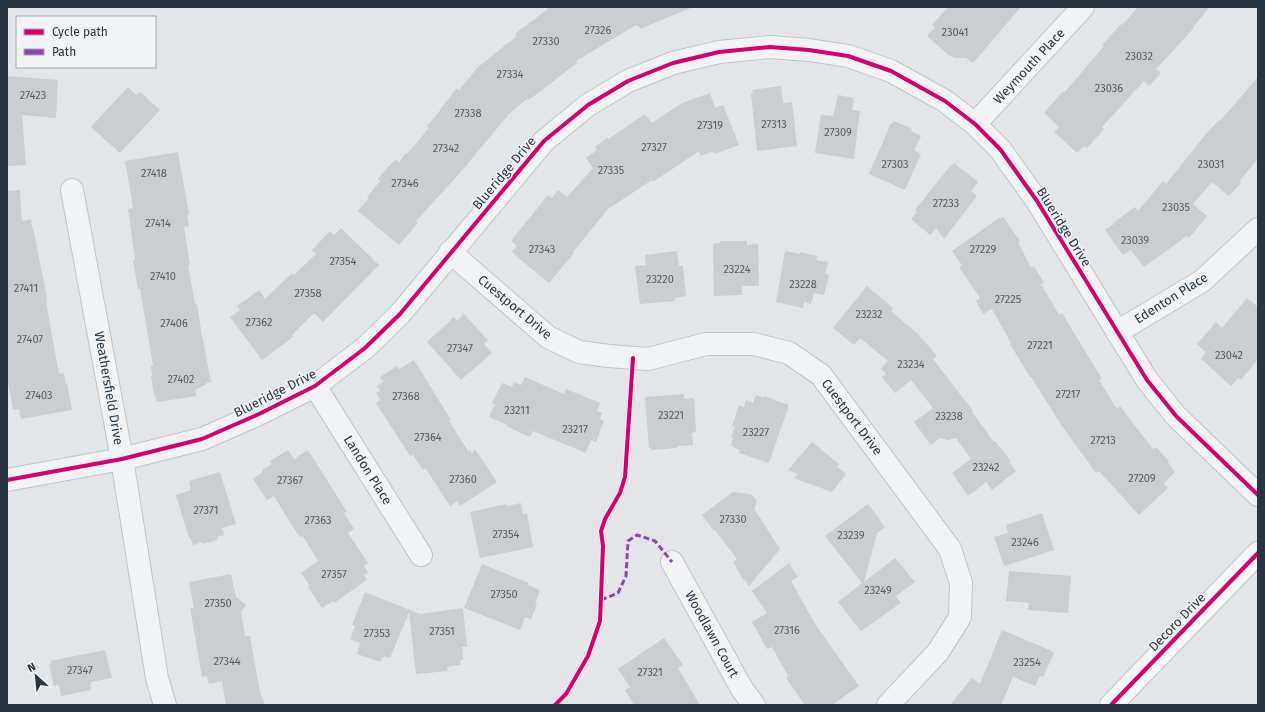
<svg xmlns="http://www.w3.org/2000/svg" width="1265" height="712" viewBox="0 0 1265 712" font-family="'Fira Sans',sans-serif">
	<style>
		.building { fill: #cbcdd0 }
		.lines { fill: none; stroke-linecap: round; stroke-linejoin: round }
		.minor-casing { stroke: #c1c3c6; stroke-width: 24 }
		.major-casing { stroke: #bfc2c5; stroke-width: 24 }
		.minor { stroke: #f2f3f4; stroke-width: 22 }
		.major { stroke: #f6f7f7; stroke-width: 22 }
		.quiet { stroke: #8e44ad; stroke-width: 3; stroke-dasharray: 6 3; stroke-linecap: butt }
		.cycleway-casing { stroke: #f0f4f7; stroke-width: 6 }
		.cycleway { stroke: #d6006c; stroke-width: 4 }
		.labels { text-anchor: middle; dominant-baseline: central; stroke-width: 3; stroke-linejoin: round; paint-order: stroke }
		.number-label { font-size: 11px; fill: #525c66 }
		.street-label { font-size: 13px; fill: #293541; stroke: #f0f4f7 }
	</style>
	<rect width="100%" height="100%" fill="#e3e5e8"/>
	<!-- building -->
	<g class="building">
		<polygon points="550,7 693,7 640,29 639,26 637,26 636,25 576,61 577,63 529,100 528,98 509,114 459,174 416,221 418,223 399,245 358,211 369,198 367,197 380,181 378,179 388,167 396,159 399,162 406,153 407,154 429,128 427,126 440,111 439,111 457,88 459,90 478,67 517,36 515,34"/>
		<polygon points="948,7 1021,7 973,63 966,58 955,58 950,56 927,36 935,27 932,25"/>
		<polygon points="1138,7 1210,7 1193,27 1194,28 1156,69 1161,73 1149,86 1144,81 1102,127 1104,129 1087,148 1084,146 1077,153 1054,132 1059,127 1044,113 1063,91 1064,93 1104,46 1102,45 1121,24 1122,25"/>
		<polygon points="7,76 58,80 56,118 22,115 26,165 7,166"/>
		<polygon points="1258,77 1258,159 1246,173 1240,181 1241,183 1229,196 1212,182 1193,204 1207,216 1189,238 1187,236 1144,267 1131,250 1123,255 1105,230 1114,224 1113,223 1135,207 1138,211 1163,181 1166,184 1206,134 1219,120 1220,121"/>
		<polygon points="781,86 783,103 792,102 797,146 757,151 751,94 753,93 752,90"/>
		<polygon points="128,87 136,95 140,92 160,110 120,153 91,127"/>
		<polygon points="710,93 715,108 723,105 739,145 714,154 713,151 700,156 699,151 653,182 652,180 608,209 573,252 574,253 549,283 515,255 512,251 517,246 511,241 548,195 552,198 558,190 567,197 593,168 586,158 597,150 595,147 607,138 608,139 610,138 645,114 652,123 682,103"/>
		<polygon points="838,95 854,98 852,110 860,111 854,159 815,153 821,115 833,116"/>
		<polygon points="894,121 912,129 911,131 921,136 914,150 921,154 905,190 869,174 891,123 892,124"/>
		<polygon points="178,152 189,215 187,215 189,226 184,227 190,265 188,265 195,304 197,304 201,330 211,382 206,383 207,384 195,390 197,396 157,402 155,395 154,395 151,376 152,376 151,366 153,365 140,289 138,289 133,260 135,259 128,209 133,208 125,161"/>
		<polygon points="954,163 978,182 971,191 977,196 944,239 936,228 930,235 911,219 917,212 915,210 951,165 952,166"/>
		<polygon points="20,190 22,221 31,219 32,228 33,228 47,298 46,299 47,307 59,374 64,373 66,384 67,383 72,410 21,419 19,409 13,410 7,376 7,191"/>
		<polygon points="1003,217 1020,241 1018,242 1031,268 1034,266 1044,283 1041,284 1059,315 1062,313 1102,379 1099,380 1117,409 1120,406 1152,448 1154,449 1156,447 1169,461 1168,463 1175,472 1164,483 1168,488 1139,515 1099,471 1096,473 1062,426 1031,377 1030,377 1010,344 1011,343 992,309 983,314 976,301 980,298 959,267 962,265 952,251 999,218 1000,219"/>
		<polygon points="341,228 379,265 323,322 314,313 292,335 293,337 262,360 230,317 240,310 237,306 259,290 265,299 292,273 294,275 316,254 312,250 330,231 334,235"/>
		<polygon points="720,241 747,241 747,245 758,244 759,286 742,286 742,295 714,296 713,244 720,243"/>
		<polygon points="677,251 679,266 683,266 686,296 675,298 675,301 640,304 635,266 646,265 645,255"/>
		<polygon points="785,251 800,254 800,252 817,256 816,260 828,262 825,274 829,275 824,295 814,293 811,304 804,302 803,308 776,302"/>
		<polygon points="867,286 893,308 891,311 918,334 937,356 933,359 973,411 972,412 994,442 995,441 1011,461 1009,462 1016,471 992,490 986,482 968,496 952,473 971,459 956,438 949,440 940,438 931,445 914,422 933,408 911,380 895,393 882,377 886,374 881,368 888,361 860,338 854,345 833,328"/>
		<polygon points="1247,298 1258,307 1258,359 1241,380 1238,378 1231,386 1201,359 1206,352 1197,344 1216,322 1222,328"/>
		<polygon points="464,314 488,340 484,344 492,353 461,380 427,342 454,317 457,321"/>
		<polygon points="414,360 451,420 449,421 468,451 470,450 472,454 475,449 497,482 460,506 457,501 450,506 426,469 423,470 413,455 410,456 376,403 380,400 376,393 380,391 377,386 383,382 380,377 397,366 399,369"/>
		<polygon points="525,377 564,394 566,389 600,403 597,411 602,413 600,419 604,421 596,442 591,440 586,453 533,431 530,437 506,426 508,425 489,417 495,404 492,403 502,383 512,387 514,382 521,385"/>
		<polygon points="684,394 684,399 694,398 696,432 692,433 693,445 677,446 677,448 652,450 651,448 649,448 645,397"/>
		<polygon points="756,395 764,398 764,396 789,405 769,463 739,453 740,450 736,449 731,445 733,438 731,438 735,426 732,426 739,405 744,407 746,400 753,403"/>
		<polygon points="812,442 839,464 837,467 846,474 832,492 794,478 798,474 788,470"/>
		<polygon points="288,450 294,459 308,450 347,512 344,513 354,529 348,533 368,563 364,566 368,573 364,575 367,580 334,603 333,601 322,608 308,587 310,586 301,573 318,561 303,536 300,537 291,524 274,496 267,500 253,479 263,472 262,470 272,464 270,461"/>
		<polygon points="220,472 236,524 222,528 224,535 217,537 217,540 203,544 203,542 193,545 190,537 189,538 176,495 191,490 189,481"/>
		<polygon points="733,492 751,494 757,501 753,513 755,510 780,549 749,586 745,580 744,581 733,562 737,559 715,530 714,531 702,515"/>
		<polygon points="521,503 523,514 527,513 533,547 480,558 470,512 507,504 507,506"/>
		<polygon points="868,504 885,527 877,533 864,582 895,558 915,582 896,596 901,603 861,631 838,602 862,583 825,536"/>
		<polygon points="1042,513 1054,550 1004,566 994,537 1008,533 1006,525"/>
		<polygon points="789,563 798,577 791,581 815,624 859,686 832,705 805,705 786,678 788,676 772,647 767,649 752,622 767,613 752,591"/>
		<polygon points="482,564 529,583 528,585 540,590 535,603 537,604 531,619 525,617 520,630 464,608"/>
		<polygon points="1009,571 1071,576 1068,613 1028,610 1029,603 1006,601"/>
		<polygon points="231,574 236,597 246,605 241,612 245,636 250,636 260,692 265,705 226,705 222,681 209,684 207,676 202,677 190,608 194,608 189,582"/>
		<polygon points="365,592 420,614 463,608 467,647 462,647 463,660 460,660 461,665 447,667 448,671 416,674 409,612 390,658 384,656 384,657 382,657 380,662 357,654 360,643 350,639 355,626 352,625"/>
		<polygon points="1002,630 1052,651 1051,652 1054,653 1043,677 1040,676 1035,686 1013,677 1001,705 950,705 972,678 980,684"/>
		<polygon points="664,638 683,665 678,668 700,705 634,705 625,690 630,687 618,669"/>
		<polygon points="105,650 112,678 90,682 91,690 61,696 59,685 54,686 49,665 51,664 50,661"/>
	</g>
	<g class="lines">
		<!-- minor casing -->
		<g class="minor-casing">
			<g id="minor">
				<polyline points="975,124 1083,7"/>
				<polyline points="72,190 122,459 157,678 165,705"/>
				<polyline points="450,252 548,337 579,352 609,356 648,359 706,344 754,344 789,353 821,375 950,549 961,583 960,617 938,652 888,705"/>
				<polyline points="1117,332 1202,281 1258,229"/>
				<polyline points="315,386 421,555"/>
				<polyline points="7,480 122,459 202,439 259,414 315,386 365,348 400,314 544,141 588,105 628,81 673,63 719,52 770,47 809,50 848,56 891,71 945,101 975,124 1000,149 1037,201 1147,380 1176,416 1258,495"/>
				<polyline points="672,562 742,689 754,705"/>
			</g>
		</g>
		<!-- major casing -->
		<g class="major-casing">
			<polyline id="major" points="1111,705 1258,553"/>
		</g>
		<!-- minor -->
		<use href="#minor" class="minor"/>
		<!-- major -->
		<use href="#major" class="major"/>
		<!-- quiet -->
		<polyline class="quiet" points="601,600 618,593 626,576 628,541 637,535 655,541 672,562"/>
		<!-- cycleway casing -->
		<g class="cycleway-casing">
			<g id="cycleway">
				<polyline points="7,480 122,459 202,439 259,414 315,386 365,348 400,314 544,141 588,105 628,81 673,63 719,52 770,47 809,50 848,56 891,71 945,101 975,124 1000,149 1037,201 1147,380 1176,416 1258,495"/>
				<polyline points="555,705 566,694 588,656 600,621 603,546 601,531 605,519 620,493 625,477 633,358"/>
				<polyline points="1111,705 1258,553"/>
			</g>
		</g>
		<!-- cycleway -->
		<use href="#cycleway" class="cycleway"/>
	</g>
	<g class="labels">
		<!-- number labels -->
		<g class="number-label">
			<text x="598" y="30">27326</text>
			<text x="955" y="32">23041</text>
			<text x="546" y="41">27330</text>
			<text x="1139" y="56">23032</text>
			<text x="510" y="74">27334</text>
			<text x="1109" y="88">23036</text>
			<text x="33" y="95">27423</text>
			<text x="468" y="113">27338</text>
			<text x="774" y="124">27313</text>
			<text x="710" y="125">27319</text>
			<text x="838" y="132">27309</text>
			<text x="654" y="147">27327</text>
			<text x="446" y="148">27342</text>
			<text x="895" y="164">27303</text>
			<text x="1211" y="164">23031</text>
			<text x="611" y="170">27335</text>
			<text x="154" y="173">27418</text>
			<text x="405" y="183">27346</text>
			<text x="946" y="203">27233</text>
			<text x="1176" y="207">23035</text>
			<text x="158" y="223">27414</text>
			<text x="1135" y="240">23039</text>
			<text x="542" y="249">27343</text>
			<text x="983" y="249">27229</text>
			<text x="343" y="261">27354</text>
			<text x="737" y="269">23224</text>
			<text x="163" y="276">27410</text>
			<text x="660" y="279">23220</text>
			<text x="803" y="284">23228</text>
			<text x="26" y="288">27411</text>
			<text x="308" y="293">27358</text>
			<text x="1008" y="299">27225</text>
			<text x="869" y="314">23232</text>
			<text x="259" y="322">27362</text>
			<text x="174" y="323">27406</text>
			<text x="30" y="339">27407</text>
			<text x="1040" y="345">27221</text>
			<text x="460" y="348">27347</text>
			<text x="1229" y="355">23042</text>
			<text x="911" y="364">23234</text>
			<text x="181" y="379">27402</text>
			<text x="1068" y="394">27217</text>
			<text x="39" y="395">27403</text>
			<text x="406" y="396">27368</text>
			<text x="517" y="410">23211</text>
			<text x="671" y="415">23221</text>
			<text x="949" y="416">23238</text>
			<text x="575" y="429">23217</text>
			<text x="756" y="432">23227</text>
			<text x="428" y="437">27364</text>
			<text x="1103" y="440">27213</text>
			<text x="986" y="467">23242</text>
			<text x="1142" y="478">27209</text>
			<text x="463" y="479">27360</text>
			<text x="290" y="480">27367</text>
			<text x="206" y="510">27371</text>
			<text x="733" y="519">27330</text>
			<text x="318" y="520">27363</text>
			<text x="506" y="534">27354</text>
			<text x="851" y="535">23239</text>
			<text x="1025" y="542">23246</text>
			<text x="334" y="574">27357</text>
			<text x="878" y="590">23249</text>
			<text x="504" y="594">27350</text>
			<text x="218" y="603">27350</text>
			<text x="787" y="630">27316</text>
			<text x="442" y="631">27351</text>
			<text x="377" y="633">27353</text>
			<text x="227" y="661">27344</text>
			<text x="1027" y="662">23254</text>
			<text x="80" y="670">27347</text>
			<text x="650" y="672">27321</text>
		</g>
		<!-- street labels -->
		<g class="street-label">
			<text transform="translate(1029 66) rotate(-47)">Weymouth Place</text>
			<text transform="translate(504 173) rotate(-50)">Blueridge Drive</text>
			<text transform="translate(1064 227) rotate(58)">Blueridge Drive</text>
			<text transform="translate(1171 298) rotate(-32)">Edenton Place</text>
			<text transform="translate(515 307) rotate(40)">Cuestport Drive</text>
			<text transform="translate(109 388) rotate(80)">Weathersfield Drive</text>
			<text transform="translate(275 393) rotate(-27)">Blueridge Drive</text>
			<text transform="translate(852 417) rotate(53)">Cuestport Drive</text>
			<text transform="translate(368 470) rotate(58)">Landon Place</text>
			<text transform="translate(1177 622) rotate(-46)">Decoro Drive</text>
			<text transform="translate(712 634) rotate(61)">Woodlawn Court</text>
		</g>
	</g>
	<!-- border -->
	<rect width="1265" height="712" fill="none" stroke="#293541" stroke-width="16"/>
	<!-- legend -->
	<rect x="16" y="16" width="140" height="52" fill="#f0f4f7" stroke="#a0a8ae"/>
	<rect x="24" y="29" width="20" height="6" fill="#d6006c" stroke="#a0a8ae"/>
	<text x="52" y="36" font-size="12" fill="#293541">Cycle path</text>
	<rect x="24" y="49" width="20" height="6" fill="#8e44ad" stroke="#a0a8ae"/>
	<text x="52" y="56" font-size="12" fill="#293541">Path</text>
	<!-- north arrow -->
	<g transform="translate(36 676) rotate(333)" stroke="#f0f4f7" stroke-width="3" paint-order="stroke">
	<path d="M0-3L7 15L0 10L-7 15Z" fill="#293541"/>
	<text y="-6" font-size="11" font-weight="bold" text-anchor="middle" fill="#293541">N</text>
	</g>
</svg>
